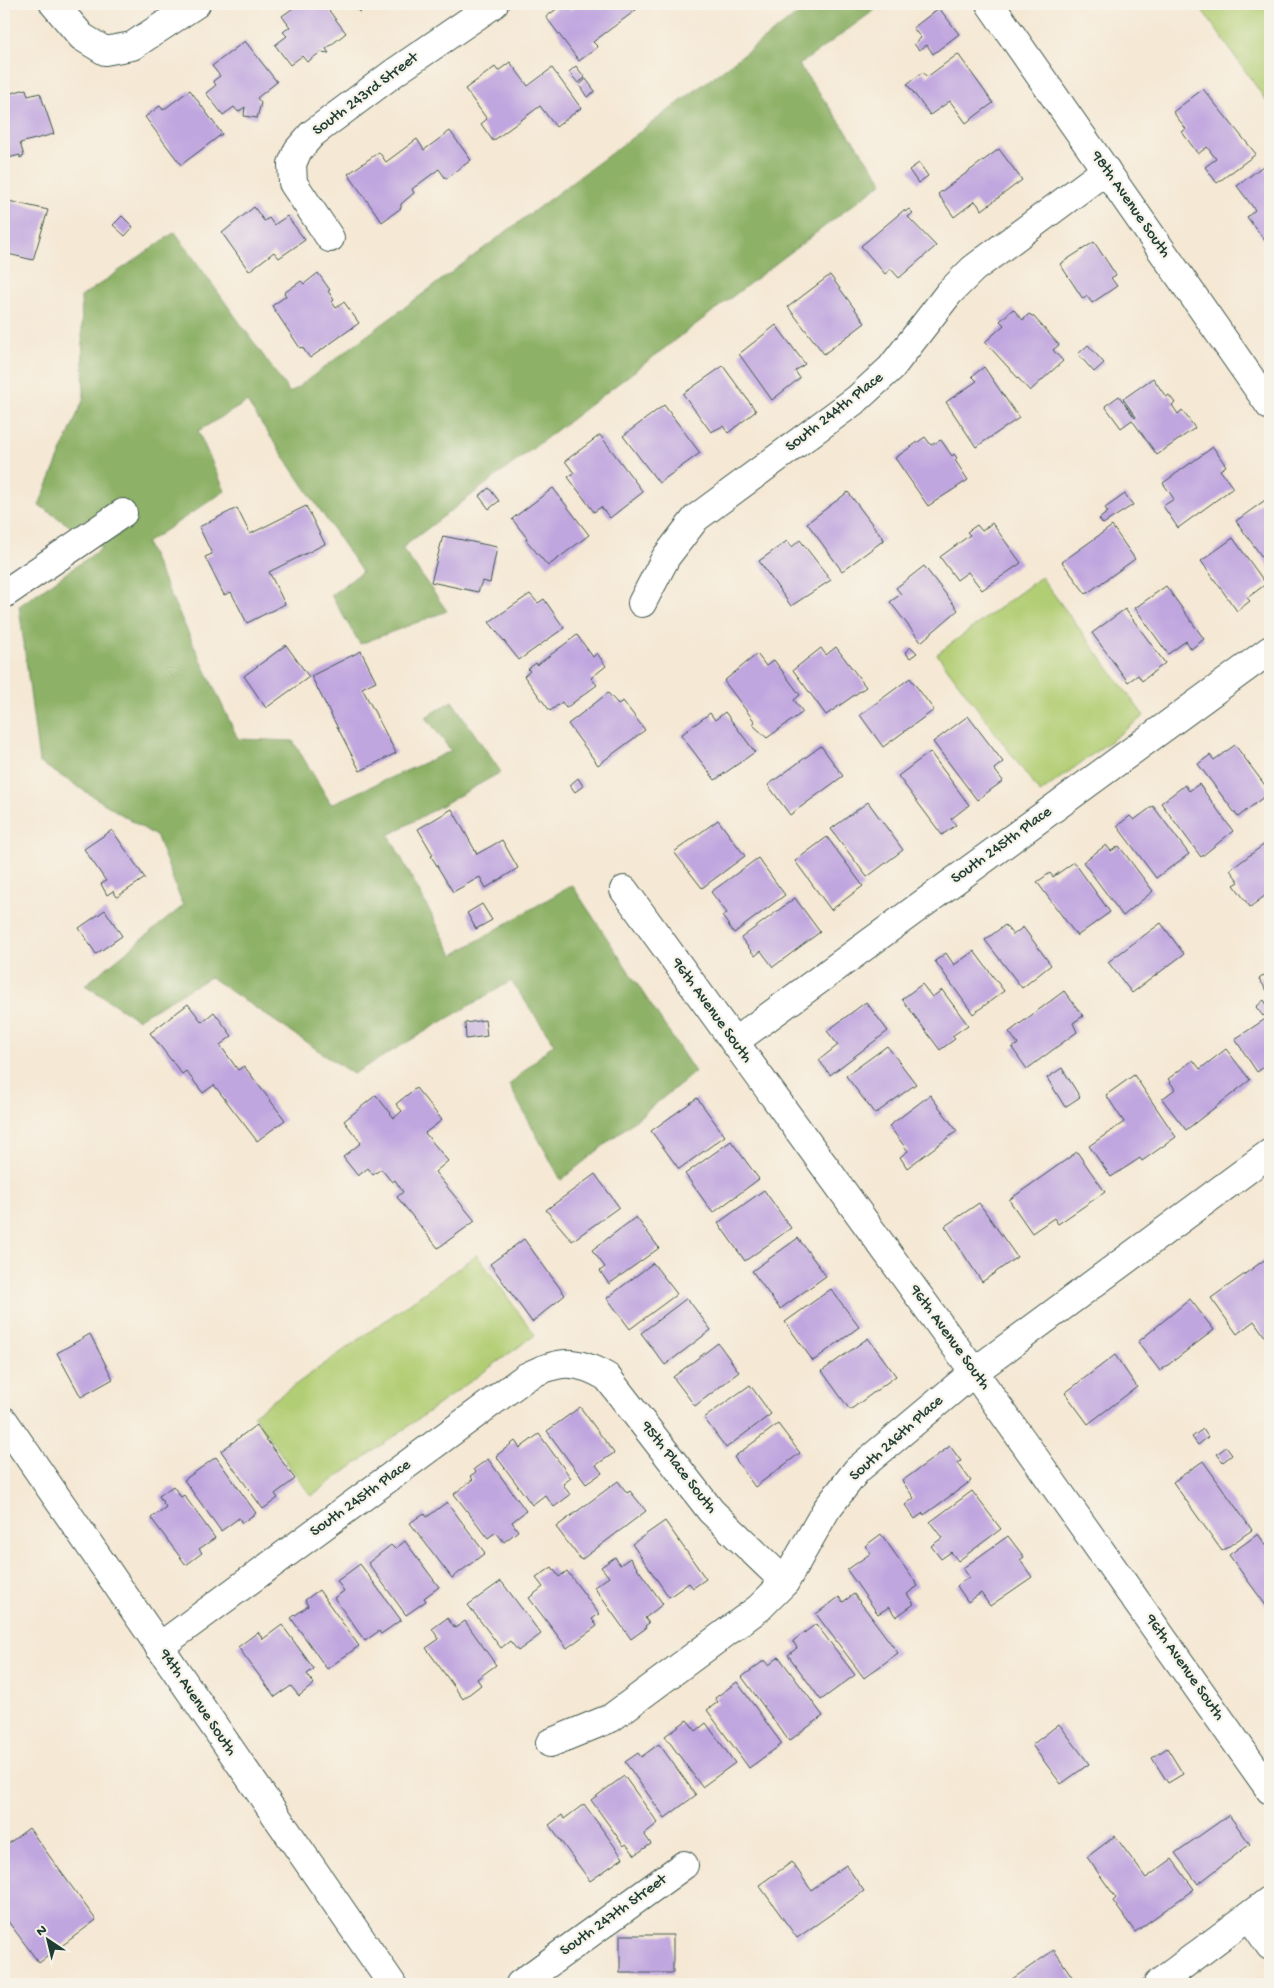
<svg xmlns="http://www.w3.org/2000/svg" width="1274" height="1988" viewBox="0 0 1274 1988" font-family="'Gochi Hand',sans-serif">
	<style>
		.green { fill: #b2ce74; stroke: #688654 }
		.forest { fill: #8db166; stroke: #56774d }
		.building { fill: #c0a6df }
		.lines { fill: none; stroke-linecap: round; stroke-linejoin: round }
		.minor-casing { stroke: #3f574c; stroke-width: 30 }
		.minor { stroke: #fff; stroke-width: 28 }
		.labels { text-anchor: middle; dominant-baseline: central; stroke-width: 4.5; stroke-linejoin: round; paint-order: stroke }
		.street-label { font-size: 16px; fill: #1f3d34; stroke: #f7f3e8 }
	</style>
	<rect width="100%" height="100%" fill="#f7f3e8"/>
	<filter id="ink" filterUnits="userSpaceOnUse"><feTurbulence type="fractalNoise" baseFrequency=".02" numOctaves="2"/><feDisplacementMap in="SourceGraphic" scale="10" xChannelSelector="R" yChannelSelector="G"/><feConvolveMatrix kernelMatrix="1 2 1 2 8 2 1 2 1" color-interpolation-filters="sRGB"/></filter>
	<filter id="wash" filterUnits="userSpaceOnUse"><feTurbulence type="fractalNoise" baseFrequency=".0096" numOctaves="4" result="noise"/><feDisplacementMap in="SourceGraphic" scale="20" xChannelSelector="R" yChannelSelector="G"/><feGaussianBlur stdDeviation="1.12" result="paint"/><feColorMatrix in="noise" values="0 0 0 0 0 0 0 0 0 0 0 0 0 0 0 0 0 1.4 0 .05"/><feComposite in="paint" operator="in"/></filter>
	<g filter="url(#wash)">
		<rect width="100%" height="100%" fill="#f5e8d4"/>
		<!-- green -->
		<g class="green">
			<polygon points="1198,4 1270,4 1270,106"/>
			<polygon points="1041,577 1144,716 1040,793 937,654"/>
			<polygon points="477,1255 535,1335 311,1496 253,1415"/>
		</g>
		<!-- forest -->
		<polygon class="forest" points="811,4 883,4 799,65 883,182 402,548 447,611 360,644 331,595 362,572 247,402 198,431 225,491 146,543 238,739 293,741 331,804 451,751 426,717 452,701 501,772 389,835 453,955 572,885 695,1072 561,1180 509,1085 554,1043 511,981 353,1074 210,977 137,1019 85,985 183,906 157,837 39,762 19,606 102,548 39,505 84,398 81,297 175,232 290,393"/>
		<g id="blocks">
			<!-- building -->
			<g class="building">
				<polygon points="299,4 324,4 346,33 326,49 329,53 321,52 307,62 302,56 290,65 275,45 287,36 283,32 290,27 282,16"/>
				<polygon points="353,4 370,4 359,12"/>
				<polygon points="370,4 383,4 375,10"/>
				<polygon points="563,4 566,4 570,10 579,4 631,4 636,10 593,42 598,47 579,61 546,17"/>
				<polygon points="939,8 959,34 933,54 927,45 919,50 914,44 921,38 913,28"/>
				<polygon points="245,41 277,82 257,98 261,103 257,118 244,116 245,107 238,112 234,107 223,115 206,93 216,85 213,81 220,76 212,66"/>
				<polygon points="958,54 993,103 966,123 950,101 930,115 907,84 923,72 927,77"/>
				<polygon points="510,62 528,86 552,68 581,108 556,127 540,106 493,141 481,124 487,119 465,89 495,67 498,71"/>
				<polygon points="576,66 585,78 578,83 569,72"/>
				<polygon points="586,79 595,91 587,97 579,85"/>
				<polygon points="26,89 28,96 40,93 54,134 20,143 24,156 20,158 20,155 4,159 4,95"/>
				<polygon points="1203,89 1256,154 1217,183 1205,167 1216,159 1207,147 1198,154 1182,132 1186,129 1173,112"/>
				<polygon points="190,90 222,134 181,165 145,117 160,106 163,110"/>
				<polygon points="450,131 471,160 446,179 439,169 412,189 414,193 401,204 401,208 382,222 348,174 379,152 386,162 417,139 424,150"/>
				<polygon points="999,149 1022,180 982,210 975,201 954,217 938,194"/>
				<polygon points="919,163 928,176 918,183 909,170"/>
				<polygon points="1263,166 1270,175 1270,241 1267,243 1247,217 1255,210 1237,186"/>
				<polygon points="4,200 48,210 33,260 4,253"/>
				<polygon points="254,207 264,221 269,218 274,225 287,216 305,240 279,258 274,252 249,271 222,233"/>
				<polygon points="909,209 913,213 908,217 936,246 899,278 891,269 885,274 861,246 904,210 905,212"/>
				<polygon points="122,216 133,227 125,236 113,225"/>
				<polygon points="1094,242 1116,275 1111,278 1117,286 1092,303 1087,296 1083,299 1060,264"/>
				<polygon points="318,273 330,290 328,291 334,300 332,302 336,308 344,302 359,323 310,358 302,347 300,348 272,306 286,296 284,293 301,281 304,284"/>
				<polygon points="830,275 865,323 824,354 788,307"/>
				<polygon points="1013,309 1023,320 1029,314 1034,317 1059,345 1053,350 1063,361 1030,391 985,342 1004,325 1000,321"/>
				<polygon points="776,325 805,364 795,371 800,378 772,400 739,354"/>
				<polygon points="1088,345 1104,363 1094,372 1078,354"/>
				<polygon points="723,366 756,411 728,433 723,426 711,432 683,394"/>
				<polygon points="984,367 1019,418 976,447 946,402 977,381 972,376"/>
				<polygon points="1153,378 1166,397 1169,395 1175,403 1172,405 1178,414 1182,410 1195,428 1157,455 1132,420 1121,428 1105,406 1119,396 1135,418 1136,417 1123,399"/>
				<polygon points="664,405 700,453 659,483 623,436"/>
				<polygon points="600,435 643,492 610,518 601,507 594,512 568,477 574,473 565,461"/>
				<polygon points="925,437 931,445 941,440 952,456 954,454 957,458 955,460 968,480 928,506 895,458"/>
				<polygon points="1213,447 1226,466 1220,470 1233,488 1178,528 1163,506 1174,499 1163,483"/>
				<polygon points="489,488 499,501 489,509 479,496"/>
				<polygon points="553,488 589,535 548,566 526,540 527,538 512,519"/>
				<polygon points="848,492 884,540 842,571 807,523"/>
				<polygon points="1125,494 1133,505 1103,524 1099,519 1108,512 1105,508"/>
				<polygon points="1268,498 1270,501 1270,568 1236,521"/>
				<polygon points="306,506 325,544 269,572 285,604 247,623 231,592 224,595 205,557 212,554 199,527 237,508 250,534"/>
				<polygon points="992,523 1021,563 982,590 968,572 957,580 940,557 970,535 967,532 977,525 982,531"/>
				<polygon points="1112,526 1135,559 1086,594 1062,562"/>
				<polygon points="443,536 497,547 490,583 482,581 478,592 431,582"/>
				<polygon points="1233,538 1266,584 1247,598 1250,601 1237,611 1201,561"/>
				<polygon points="800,540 831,580 791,606 759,561 787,541 792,547"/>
				<polygon points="924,566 958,610 921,642 890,602 901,594 896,588"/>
				<polygon points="1166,586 1204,639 1191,649 1186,641 1168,654 1135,608"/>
				<polygon points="530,594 538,603 544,599 564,628 519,660 489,622"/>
				<polygon points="1125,609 1165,663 1142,681 1138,675 1128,682 1092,633"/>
				<polygon points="577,635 593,657 597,653 606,666 591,678 597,685 566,708 562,702 550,711 524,676 530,671 528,669 536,663 537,665"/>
				<polygon points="286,645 309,677 266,708 244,676"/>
				<polygon points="836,647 866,687 826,715 793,670 821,648 826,655"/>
				<polygon points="911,647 917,653 910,658 905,652"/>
				<polygon points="361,651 376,681 362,688 396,753 360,771 311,676"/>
				<polygon points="757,654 766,666 774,660 800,695 794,700 803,712 767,738 752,724 755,722 724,681"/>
				<polygon points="910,678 934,710 883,747 860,715"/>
				<polygon points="608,693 618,704 623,701 645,730 598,765 568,724"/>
				<polygon points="725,712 755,752 715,780 681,735 710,713 715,720"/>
				<polygon points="968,716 1003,762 994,769 1003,781 977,800 933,742"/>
				<polygon points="1235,745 1270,792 1238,817 1198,764 1210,755 1214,760"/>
				<polygon points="821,746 843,776 790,815 768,785"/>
				<polygon points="930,752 969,805 951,819 956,825 942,835 898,776"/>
				<polygon points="578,778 583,786 575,792 570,785"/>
				<polygon points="1199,784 1233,831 1201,857 1161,803 1185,785 1189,791"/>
				<polygon points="868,802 903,850 867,877 831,829"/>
				<polygon points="1153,806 1189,854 1156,878 1117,826 1130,816 1134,820"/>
				<polygon points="452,809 477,854 502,840 518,868 486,888 480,877 453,892 431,856 433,855 418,829"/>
				<polygon points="718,820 745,856 702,888 674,852"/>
				<polygon points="112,830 145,878 117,897 113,891 107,895 101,884 106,881 84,849"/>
				<polygon points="827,837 863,886 831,910 795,861"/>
				<polygon points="1270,840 1270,892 1250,907 1234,885 1239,882 1230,870"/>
				<polygon points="1106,845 1111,851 1119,846 1153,891 1123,916 1083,862"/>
				<polygon points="758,858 785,895 734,933 722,916 727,913 711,892"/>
				<polygon points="1074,862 1110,912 1077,936 1037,882 1050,873 1053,877"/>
				<polygon points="795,898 820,932 773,967 761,951 755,956 741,938"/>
				<polygon points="482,904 492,920 476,929 467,913"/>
				<polygon points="105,910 122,936 96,954 79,928"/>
				<polygon points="1161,923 1184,954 1132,993 1108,962"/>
				<polygon points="1005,925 1013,935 1023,927 1051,965 1022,988 985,940"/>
				<polygon points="974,951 1004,991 973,1014 935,961 946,953 954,965"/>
				<polygon points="1270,971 1270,995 1259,979"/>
				<polygon points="922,984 932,997 942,990 968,1025 952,1036 955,1039 940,1050 902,999"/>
				<polygon points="1064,991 1083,1016 1073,1023 1077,1032 1027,1069 1012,1048 1018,1044 1009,1032"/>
				<polygon points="1264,1000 1270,1010 1263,1016 1256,1007"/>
				<polygon points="866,1002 888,1031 830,1075 819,1060 838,1045 827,1031"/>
				<polygon points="188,1004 202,1022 214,1012 232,1036 220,1045 238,1070 244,1066 285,1120 257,1141 214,1085 203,1093 186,1071 182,1074 150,1033"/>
				<polygon points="1270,1016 1270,1063 1257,1072 1235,1039"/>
				<polygon points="485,1020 487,1036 466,1039 465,1023"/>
				<polygon points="887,1046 916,1084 875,1114 846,1076"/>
				<polygon points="1226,1049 1250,1080 1186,1130 1162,1099 1175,1089 1168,1079 1193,1060 1200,1069"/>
				<polygon points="1062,1068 1080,1097 1065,1107 1047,1078"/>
				<polygon points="1134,1075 1176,1137 1142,1161 1140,1158 1111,1177 1089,1146 1124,1122 1106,1095"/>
				<polygon points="416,1088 442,1120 425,1133 448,1161 435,1172 475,1221 438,1248 397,1197 403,1192 395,1180 392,1182 381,1169 373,1175 368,1168 358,1176 343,1157 361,1143 344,1121 376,1095 394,1118 402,1111 396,1104"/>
				<polygon points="930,1095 957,1131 907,1168 900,1157 908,1151 889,1126"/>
				<polygon points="697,1098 725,1136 679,1169 651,1131"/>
				<polygon points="731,1141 759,1179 713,1213 685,1174"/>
				<polygon points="1077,1152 1105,1192 1058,1224 1054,1218 1032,1233 1009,1200"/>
				<polygon points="595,1174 619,1207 572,1241 546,1210"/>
				<polygon points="764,1190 791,1228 745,1261 718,1223"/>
				<polygon points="979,1203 1017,1257 982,1282 945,1226"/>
				<polygon points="636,1217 659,1248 609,1284 600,1271 605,1267 592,1250"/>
				<polygon points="798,1238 826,1276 780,1309 752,1271"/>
				<polygon points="524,1239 565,1295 532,1322 490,1264"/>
				<polygon points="1270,1256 1270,1340 1268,1341 1254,1321 1237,1334 1211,1298"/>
				<polygon points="653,1263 677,1294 630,1329 607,1298"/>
				<polygon points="831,1289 859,1327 813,1361 785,1322"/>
				<polygon points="687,1298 711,1330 665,1365 641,1333"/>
				<polygon points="1190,1299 1214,1330 1160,1371 1138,1342"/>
				<polygon points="90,1334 113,1379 81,1397 57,1353"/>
				<polygon points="868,1338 896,1376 850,1410 822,1371"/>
				<polygon points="718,1343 739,1372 695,1406 673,1377"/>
				<polygon points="1115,1355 1137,1387 1088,1424 1065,1393"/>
				<polygon points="750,1385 771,1414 726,1448 704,1418"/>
				<polygon points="580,1407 614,1453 596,1465 602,1473 586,1484 547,1431"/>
				<polygon points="778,1424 800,1453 755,1487 734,1457"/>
				<polygon points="256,1425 295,1479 275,1494 278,1498 263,1509 221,1451"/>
				<polygon points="1203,1429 1208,1437 1198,1445 1192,1437"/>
				<polygon points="539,1434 571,1478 563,1484 570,1495 554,1507 545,1495 532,1505 496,1456 515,1441 520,1448"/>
				<polygon points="950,1446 961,1461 958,1463 971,1481 924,1515 923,1513 915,1519 905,1505 914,1498 902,1481"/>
				<polygon points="1226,1447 1232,1455 1223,1462 1217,1454"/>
				<polygon points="216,1457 256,1513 242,1523 239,1518 221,1531 184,1480"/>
				<polygon points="488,1459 526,1511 512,1522 518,1531 504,1542 496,1532 488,1538 454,1494 473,1479 470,1476 476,1472 474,1469"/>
				<polygon points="1203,1461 1252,1530 1222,1551 1173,1482"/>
				<polygon points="618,1481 627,1493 630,1491 646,1511 581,1560 556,1527"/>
				<polygon points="173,1486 181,1497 184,1495 215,1538 199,1549 202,1553 186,1565 151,1518 166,1507 159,1496"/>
				<polygon points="972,1491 1001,1529 958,1561 951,1552 941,1559 931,1546 942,1538 930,1522"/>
				<polygon points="447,1502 485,1553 452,1578 410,1523 424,1513 427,1517"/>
				<polygon points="665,1521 706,1579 693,1588 689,1583 669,1597 632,1544"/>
				<polygon points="881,1534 918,1586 907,1594 914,1604 896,1617 889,1607 878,1614 847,1570 871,1553 865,1546"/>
				<polygon points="1258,1534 1270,1551 1270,1611 1229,1555"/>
				<polygon points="1008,1536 1024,1557 1020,1560 1032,1577 990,1606 981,1593 968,1602 957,1586 969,1577 963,1568"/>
				<polygon points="405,1541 439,1587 424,1598 426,1601 406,1615 368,1563 391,1545 395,1549"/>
				<polygon points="615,1557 620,1565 630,1558 663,1604 645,1618 649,1623 645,1626 646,1628 631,1639 594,1587 609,1577 601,1567"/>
				<polygon points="360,1564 401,1620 381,1634 379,1631 365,1641 334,1598 344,1591 337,1581"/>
				<polygon points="552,1567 559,1577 567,1571 599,1614 592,1619 597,1626 567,1648 529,1598 543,1587 536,1578"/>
				<polygon points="501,1581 541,1634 518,1651 510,1641 501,1648 468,1605"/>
				<polygon points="319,1590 359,1646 327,1669 291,1618 308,1606 305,1600"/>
				<polygon points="854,1594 898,1653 864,1678 816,1614 839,1597 843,1602"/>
				<polygon points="447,1618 455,1628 465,1621 496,1665 477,1679 481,1685 463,1699 426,1648 439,1639 432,1629"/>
				<polygon points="816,1624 855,1675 821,1700 788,1655 797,1648 793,1641"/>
				<polygon points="282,1625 314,1669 307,1674 314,1684 299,1696 291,1686 275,1697 238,1647 258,1632 263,1639"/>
				<polygon points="779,1657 823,1716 789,1741 742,1677 765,1660 769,1665"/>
				<polygon points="737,1682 782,1744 749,1768 707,1710 718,1702 715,1698"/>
				<polygon points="687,1720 696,1731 706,1723 735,1763 702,1787 665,1736"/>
				<polygon points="1059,1724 1089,1764 1061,1784 1032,1745"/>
				<polygon points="659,1744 696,1795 665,1818 625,1762 638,1753 641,1757"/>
				<polygon points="1167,1748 1183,1774 1168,1783 1152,1758"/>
				<polygon points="624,1776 658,1823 644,1834 651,1844 635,1855 626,1844 624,1846 591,1800"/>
				<polygon points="584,1804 623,1858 590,1881 549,1825 562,1815 564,1819"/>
				<polygon points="1229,1815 1250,1844 1198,1884 1175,1853"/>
				<polygon points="29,1828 96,1920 39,1963 4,1916 4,1847"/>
				<polygon points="1115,1836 1146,1878 1172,1859 1194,1889 1135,1932 1113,1901 1116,1898 1087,1857"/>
				<polygon points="792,1862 811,1890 846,1865 864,1891 797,1938 759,1885"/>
				<rect x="620" y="1935" width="53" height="38"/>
				<polygon points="1054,1950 1075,1981 1070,1984 1005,1984"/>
			</g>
		</g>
	</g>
	<g filter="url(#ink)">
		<use href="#blocks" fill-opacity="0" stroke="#3f574c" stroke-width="1"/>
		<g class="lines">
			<!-- minor casing -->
			<g class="minor-casing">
				<g id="minor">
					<polyline points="54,4 82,37 105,51 132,46 196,4"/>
					<polyline points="990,4 1270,406"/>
					<polyline points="330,238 293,183 292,164 298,150 312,134 395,72 494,4"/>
					<polyline points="4,594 123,513"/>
					<polyline points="642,603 666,557 696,518 857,399 891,368 949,293 973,269 1106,170"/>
					<polyline points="624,890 974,1372 1270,1790"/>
					<polyline points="734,1042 1270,650"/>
					<polyline points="4,1421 392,1984"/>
					<path d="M 159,1647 L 526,1377 C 559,1360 575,1359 607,1377 L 711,1511 L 785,1582"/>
					<polyline points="550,1743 611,1718 759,1608 785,1582 826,1510 857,1470 974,1372 1270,1153"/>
					<polyline points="1250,1917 1270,1946"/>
					<polyline points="520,1984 684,1865"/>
					<polyline points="1158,1984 1270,1900"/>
				</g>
			</g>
			<!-- minor -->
			<use href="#minor" class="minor"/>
		</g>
	</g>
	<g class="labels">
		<!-- street labels -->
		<g class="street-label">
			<text transform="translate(366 95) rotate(-37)">South 243rd Street</text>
			<text transform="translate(1130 205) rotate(55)">98th Avenue South</text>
			<text transform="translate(835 413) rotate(-38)">South 244th Place</text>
			<text transform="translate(1002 846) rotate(-36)">South 245th Place</text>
			<text transform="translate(711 1011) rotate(54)">96th Avenue South</text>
			<text transform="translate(949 1338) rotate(54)">96th Avenue South</text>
			<text transform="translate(897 1439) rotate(-42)">South 246th Place</text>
			<text transform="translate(678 1468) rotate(52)">95th Place South</text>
			<text transform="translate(361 1499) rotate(-36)">South 245th Place</text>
			<text transform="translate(1184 1668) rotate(55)">96th Avenue South</text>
			<text transform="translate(197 1703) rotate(56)">94th Avenue South</text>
			<text transform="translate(614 1916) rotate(-36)">South 247th Street</text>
		</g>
	</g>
	<!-- margin -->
	<rect width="1274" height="1988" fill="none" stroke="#f7f3e8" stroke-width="20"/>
	<!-- north arrow -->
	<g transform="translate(48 1940) rotate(325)" stroke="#f7f3e8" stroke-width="4" paint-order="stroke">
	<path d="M0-4L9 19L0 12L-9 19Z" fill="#1f3d34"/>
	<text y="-8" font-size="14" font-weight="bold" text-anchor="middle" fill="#1f3d34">N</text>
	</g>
</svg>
